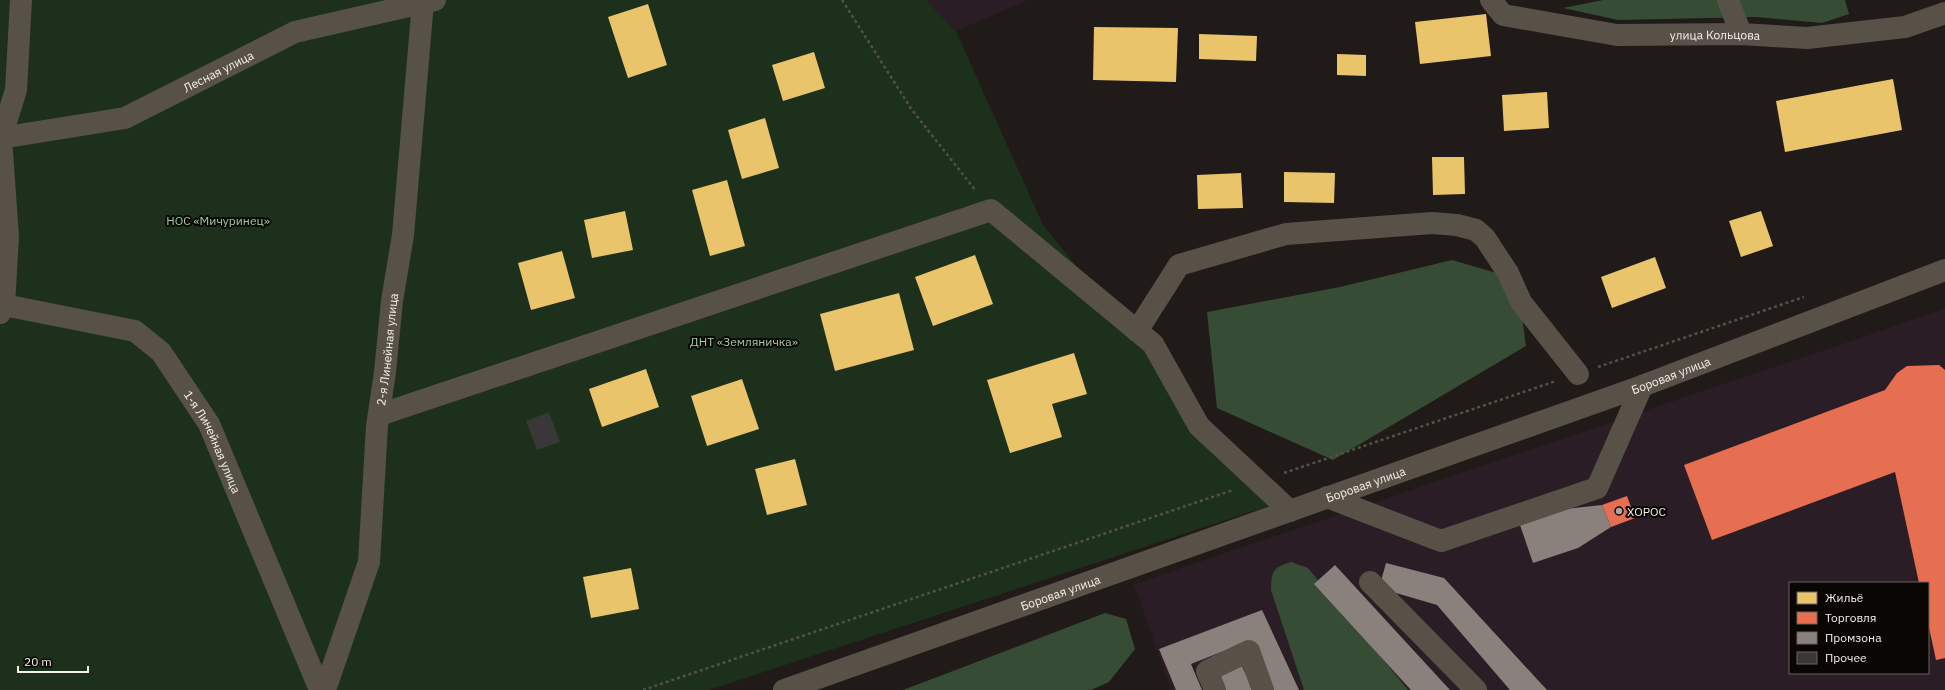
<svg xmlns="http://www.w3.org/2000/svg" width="1945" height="690" viewBox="0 0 1945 690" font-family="'IBM Plex Sans',sans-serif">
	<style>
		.industrial { fill: #2b1d25; fill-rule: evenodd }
		.green { fill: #1d301c }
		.forest { fill: #364c34 }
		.homes { fill: #e9c46a }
		.shops { fill: #e76f51 }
		.industry { fill: #8a817c }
		.building { fill: #393737 }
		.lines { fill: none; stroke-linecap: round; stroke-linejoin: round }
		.path { stroke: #555048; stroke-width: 2.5; stroke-dasharray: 3 3; stroke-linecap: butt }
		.minor { stroke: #575148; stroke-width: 22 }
		.poi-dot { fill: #aca5a2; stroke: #090604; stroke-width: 1.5 }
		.labels { text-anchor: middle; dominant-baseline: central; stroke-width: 4; stroke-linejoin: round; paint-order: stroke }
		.street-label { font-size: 12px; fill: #f7f0ec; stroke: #090604 }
		.park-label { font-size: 12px; fill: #a1d29f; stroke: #090604 }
		.poi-label { font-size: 12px; fill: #f7f0ec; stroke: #090604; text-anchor: start }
	</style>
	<rect width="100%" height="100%" fill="#201a18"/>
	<!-- industrial -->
	<g class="industrial">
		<polygon points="926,0 1028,0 956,31"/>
		<path d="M 1945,309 L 1945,690 L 1171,690 L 1134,584 ZM 1790,583 L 1928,583 L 1928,673 L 1790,673 Z"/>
	</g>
	<!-- green -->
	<polygon class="green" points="0,0 926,0 956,31 1043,225 1229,453 1278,503 709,690 0,690"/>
	<!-- forest -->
	<g class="forest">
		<polygon points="1603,0 1845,0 1849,14 1822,23 1756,17 1618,20 1563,8"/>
		<polygon points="1452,260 1517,279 1526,346 1333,460 1217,408 1207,312 1340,287"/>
		<path d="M 1291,562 L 1308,568 L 1408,690 L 1304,690 L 1271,590 C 1271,572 1273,567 1291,562 Z"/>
		<polygon points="1105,613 1126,619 1135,649 1109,682 1091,690 903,690"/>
	</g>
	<!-- homes -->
	<g class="homes">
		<polygon points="648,4 667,65 628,78 608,17"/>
		<polygon points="1486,14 1491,56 1420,64 1415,22"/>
		<polygon points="1094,27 1178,28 1176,82 1093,80"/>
		<polygon points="1199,34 1257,36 1256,61 1199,59"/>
		<polygon points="814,52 825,88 783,101 772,65"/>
		<polygon points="1337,54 1366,55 1366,76 1337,75"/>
		<polygon points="1893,79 1902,130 1785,152 1776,101"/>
		<polygon points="1547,92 1549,128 1504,131 1502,95"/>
		<polygon points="765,118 779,168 742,179 728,130"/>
		<polygon points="1432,157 1464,157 1465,194 1433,195"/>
		<polygon points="1284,172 1335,173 1334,203 1284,202"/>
		<polygon points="1241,173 1243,208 1198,209 1197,175"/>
		<polygon points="727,180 745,246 710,256 692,190"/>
		<polygon points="625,211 633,250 592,258 584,220"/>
		<polygon points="1761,211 1773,246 1741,257 1729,221"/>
		<polygon points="562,251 575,298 531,310 518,263"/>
		<polygon points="975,255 993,304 933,326 915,277"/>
		<polygon points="1655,257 1666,288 1612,308 1601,277"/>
		<polygon points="899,293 914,350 835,371 820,314"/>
		<polygon points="1074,353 1087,394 1052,404 1062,437 1010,453 987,380"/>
		<polygon points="646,369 659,407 602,427 589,389"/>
		<polygon points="742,379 759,429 707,446 691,396"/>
		<polygon points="795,459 807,505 767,515 755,469"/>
		<polygon points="631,568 639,609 591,618 583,577"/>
	</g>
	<!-- shops -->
	<g class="shops">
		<polygon points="1939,365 1945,370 1945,658 1936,660 1928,623 1928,583 1919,583 1895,472 1712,540 1684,465 1885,390 1897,373 1907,366"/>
		<polygon points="1627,496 1635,518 1611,527 1602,505"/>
	</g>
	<!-- industry -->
	<g class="industry">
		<polygon points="1602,505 1611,527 1578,548 1533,563 1520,525 1565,509"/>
		<polygon points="1386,563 1444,578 1547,690 1510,690 1437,605 1379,588"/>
		<polygon points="1335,565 1450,690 1411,690 1314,584"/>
		<polygon points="1262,610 1299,690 1272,690 1249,641 1191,664 1202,690 1176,690 1159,649"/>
		<polygon points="1241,664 1253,690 1226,690 1219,674"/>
	</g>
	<!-- building -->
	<polygon class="building" points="549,412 560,442 537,450 526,421"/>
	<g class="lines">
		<!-- path -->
		<g class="path">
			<polyline points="842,0 912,110 976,191"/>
			<polyline points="1598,367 1804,297"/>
			<polyline points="1284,473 1556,381"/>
			<polyline points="643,690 1233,490"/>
		</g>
		<!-- minor -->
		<g class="minor">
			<path id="s1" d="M 1491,0 L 1503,15 L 1617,35 L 1741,34 L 1807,38 L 1905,27 L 1945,13"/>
			<polyline points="1728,0 1741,34"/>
			<path id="s2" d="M 1,138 L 125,118 L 295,32 L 435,0"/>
			<path id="s3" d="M 4,305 L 135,331 L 161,352 L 209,424 L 320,690"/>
			<polyline points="0,313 4,305 8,237 1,138 16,90 21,0"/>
			<polyline points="1137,331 1179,265 1286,234 1432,223 1457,225 1476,230 1485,238 1508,273 1521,302 1578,374"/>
			<polyline points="379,415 991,210 1153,344 1199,426 1290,511"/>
			<polyline points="1327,497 1441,541 1597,488 1642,386"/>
			<polyline points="1370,582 1476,690"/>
			<path id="s4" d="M 325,690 L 369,562 L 377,426 L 385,372 L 392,301 L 403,235 L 423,2"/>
			<path id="s5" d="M 784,690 L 1642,386 L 1945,270"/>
			<polyline points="1215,690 1207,671 1249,651 1263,690"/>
		</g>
	</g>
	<!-- markers -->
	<circle class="poi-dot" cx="1619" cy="511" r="4"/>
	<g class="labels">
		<!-- street labels -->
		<g class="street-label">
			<text stroke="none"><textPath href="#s1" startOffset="233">улица Кольцова</textPath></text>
			<text stroke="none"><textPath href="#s2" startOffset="230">Лесная улица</textPath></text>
			<text stroke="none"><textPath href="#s4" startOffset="349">2-я Линейная улица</textPath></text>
			<text stroke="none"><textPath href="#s5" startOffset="941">Боровая улица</textPath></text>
			<text stroke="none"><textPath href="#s3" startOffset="271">1-я Линейная улица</textPath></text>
			<text stroke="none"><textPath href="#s5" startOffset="617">Боровая улица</textPath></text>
			<text stroke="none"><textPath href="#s5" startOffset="293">Боровая улица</textPath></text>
		</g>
		<!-- park labels -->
		<g class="park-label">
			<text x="218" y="220">НОС «Мичуринец»</text>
			<text x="744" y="341">ДНТ «Земляничка»</text>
		</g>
		<!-- poi labels -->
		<g class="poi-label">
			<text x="1627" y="511">ХОРОС</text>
		</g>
	</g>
	<!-- legend -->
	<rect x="1789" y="582" width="140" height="92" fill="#090604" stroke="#686461"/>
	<rect x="1797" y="592" width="20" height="12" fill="#e9c46a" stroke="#686461"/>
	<text x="1825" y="602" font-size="12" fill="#f7f0ec">Жильё</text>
	<rect x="1797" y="612" width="20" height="12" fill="#e76f51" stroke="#686461"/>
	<text x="1825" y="622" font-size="12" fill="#f7f0ec">Торговля</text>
	<rect x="1797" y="632" width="20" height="12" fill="#8a817c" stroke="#686461"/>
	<text x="1825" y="642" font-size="12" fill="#f7f0ec">Промзона</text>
	<rect x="1797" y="652" width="20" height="12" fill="#393737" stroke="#686461"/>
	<text x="1825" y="662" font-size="12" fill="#f7f0ec">Прочее</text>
	<!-- scale -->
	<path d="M18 666v6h70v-6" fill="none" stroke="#f7f0ec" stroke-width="2"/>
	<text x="24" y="666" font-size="12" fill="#f7f0ec" stroke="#090604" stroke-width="3" paint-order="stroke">20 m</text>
</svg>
